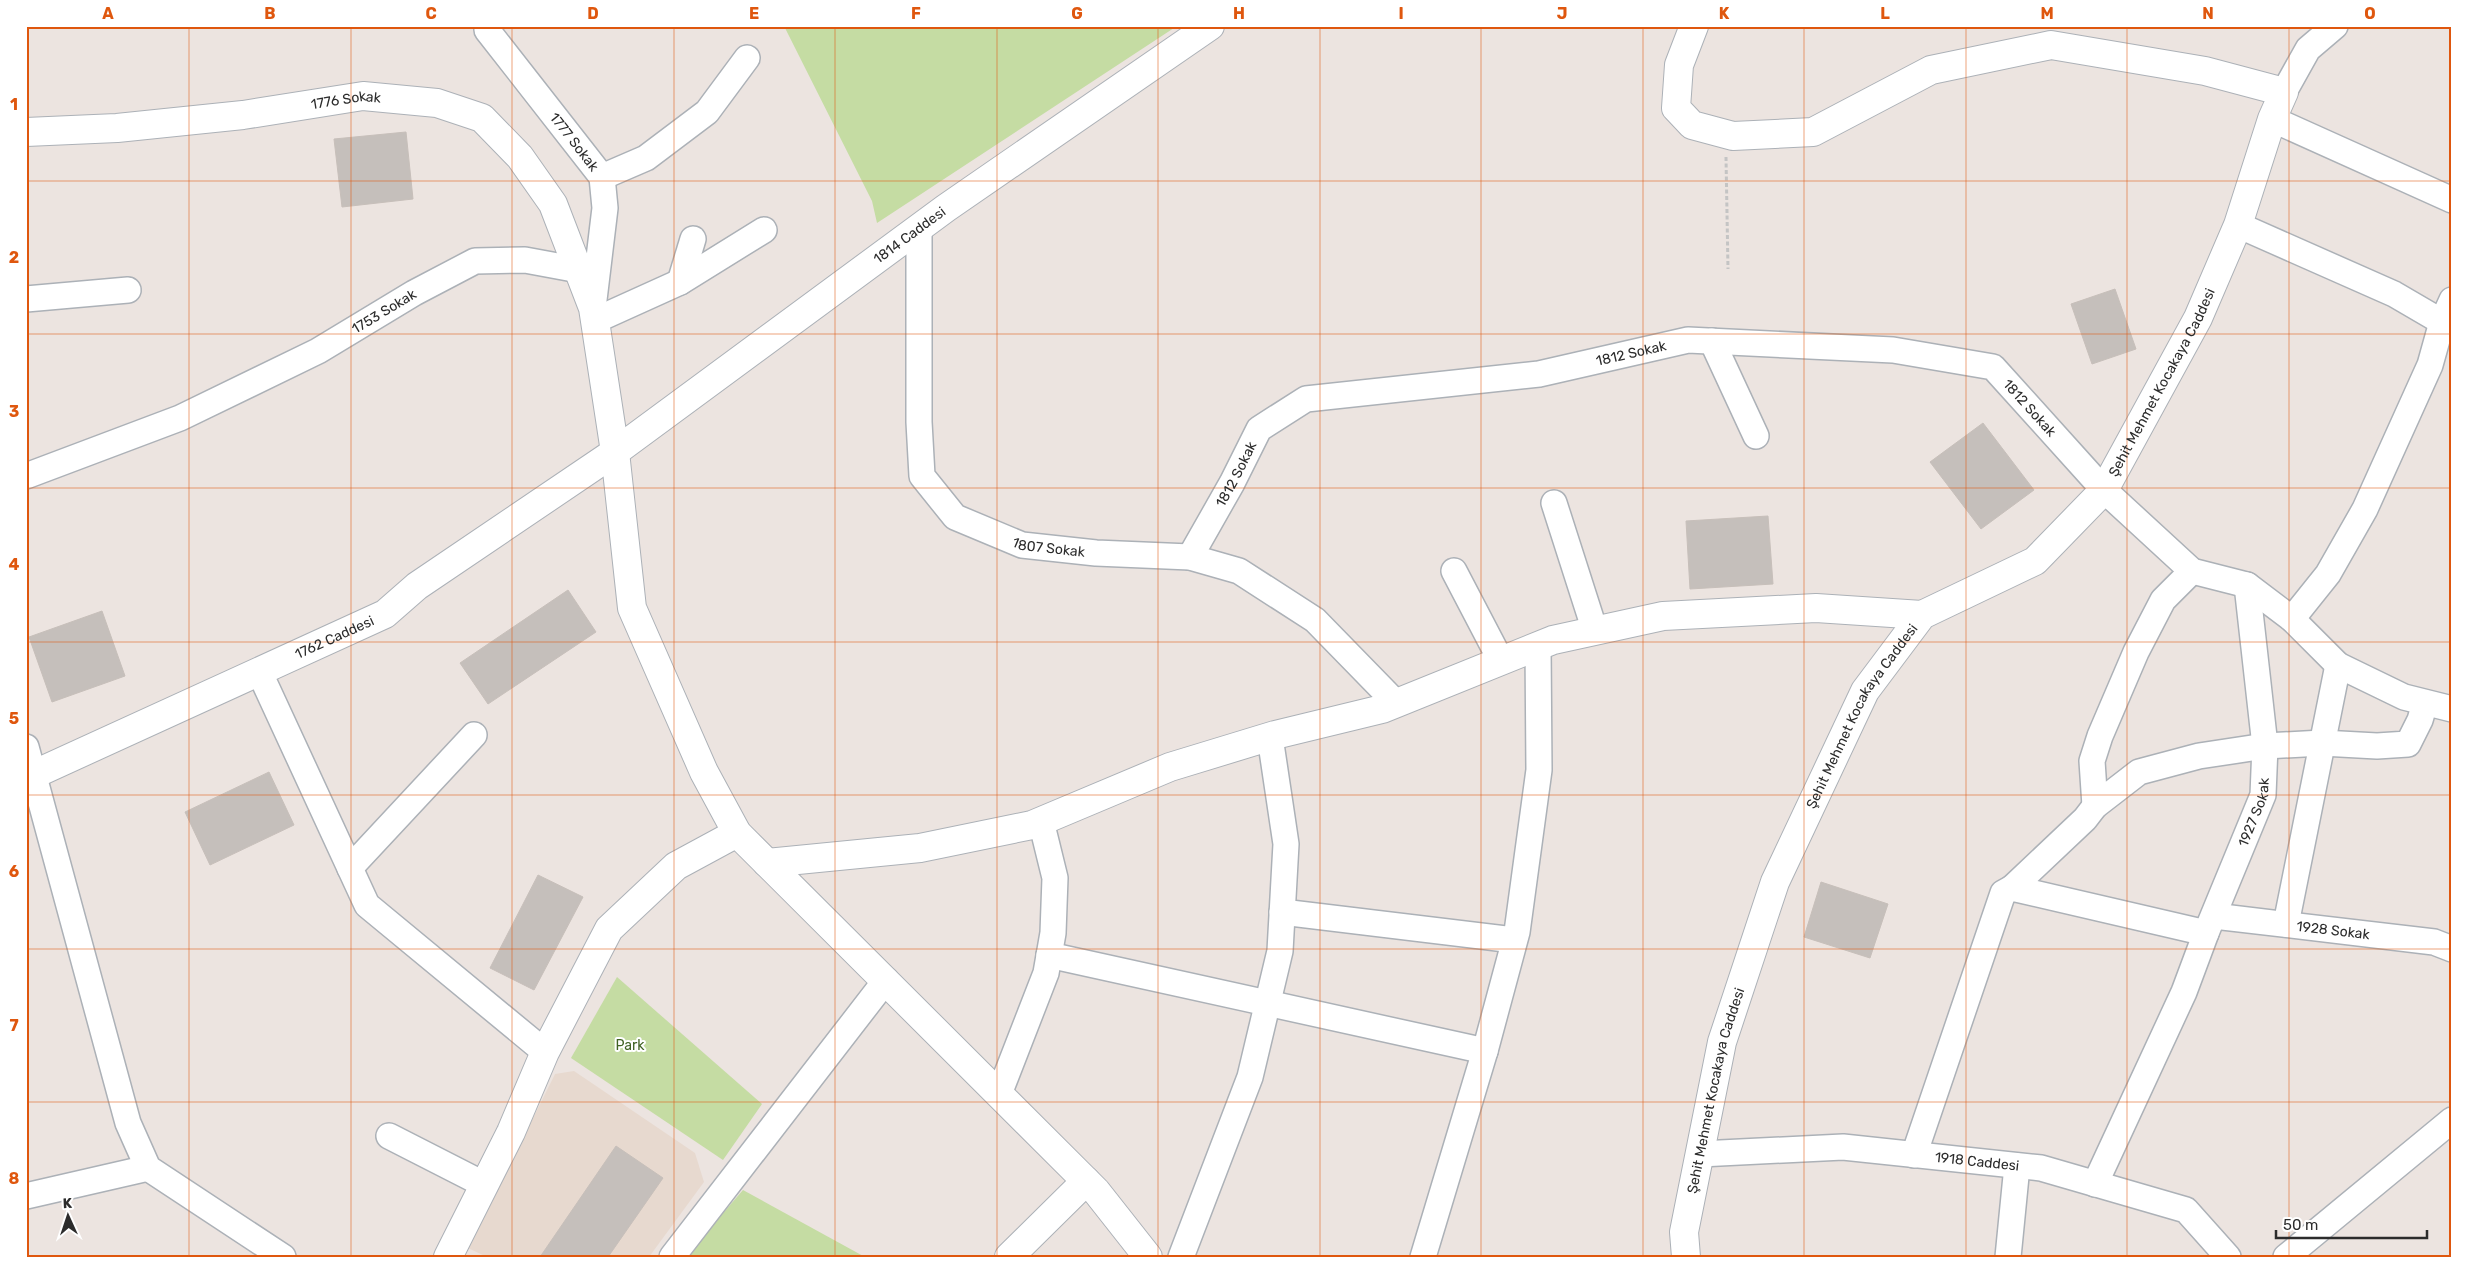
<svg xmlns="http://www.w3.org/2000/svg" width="2478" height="1283" viewBox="0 0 2478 1283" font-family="Rubik,sans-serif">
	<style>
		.education { fill: #e7d9cf }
		.green { fill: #c5dca3 }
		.building { fill: #c5bfbb; stroke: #c7bfba }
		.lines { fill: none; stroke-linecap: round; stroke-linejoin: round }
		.minor-casing { stroke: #acb1b7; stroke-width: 28 }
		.tertiary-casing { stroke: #acb1b7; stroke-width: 30 }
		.path { stroke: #c4c4c4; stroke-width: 3; stroke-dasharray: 4 2.5; stroke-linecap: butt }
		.minor { stroke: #fff; stroke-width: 25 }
		.tertiary { stroke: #fff; stroke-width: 28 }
		.grid { fill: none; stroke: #df570e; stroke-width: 1; stroke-opacity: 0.55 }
		.labels { text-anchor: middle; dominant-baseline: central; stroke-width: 4; stroke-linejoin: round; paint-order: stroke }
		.street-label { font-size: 14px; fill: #2c2c2c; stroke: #fff }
		.park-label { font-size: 14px; fill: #406223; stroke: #fff }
		.neatline { fill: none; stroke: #df570e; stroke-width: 2 }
		.grid-label { font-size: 16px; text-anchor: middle; font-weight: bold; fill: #df570e }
	</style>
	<rect width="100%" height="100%" fill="#ece4e0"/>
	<!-- education -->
	<polygon class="education" points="574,1071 695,1153 704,1182 649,1257 487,1257 468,1248 555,1074"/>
	<!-- green -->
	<g class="green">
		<polygon points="784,26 1177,26 877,223 872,201"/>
		<polygon points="617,977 762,1104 723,1160 571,1058"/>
		<polygon points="743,1190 865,1257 685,1257"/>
	</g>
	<!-- building -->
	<g class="building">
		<polygon points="406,132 413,199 342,207 334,139"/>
		<polygon points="2115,289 2136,349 2092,364 2071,304"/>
		<polygon points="1983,423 2034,490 1981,529 1930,462"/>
		<polygon points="1768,516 1773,584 1690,589 1686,521"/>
		<polygon points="568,590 596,632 488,704 460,663"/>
		<polygon points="102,611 125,676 52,702 29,637"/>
		<polygon points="269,772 294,825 210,865 185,812"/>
		<polygon points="538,875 583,897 534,990 490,968"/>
		<polygon points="1821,882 1888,904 1870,958 1804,937"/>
		<polygon points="616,1146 663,1178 608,1257 540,1257"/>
	</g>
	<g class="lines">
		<!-- minor casing -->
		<g class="minor-casing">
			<g id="minor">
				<path id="s1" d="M 487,26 L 487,30 L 602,177 L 605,208 L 593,308"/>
				<polyline points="2284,92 2308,49 2335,26"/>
				<polyline points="2272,119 2452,200"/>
				<polyline points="602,177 646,158 707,112 747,58"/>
				<polyline points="2238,225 2394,294 2442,322"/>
				<path id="s2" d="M 919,228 L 919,422 L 922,476 L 955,517 L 1022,545 L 1096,553 L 1190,557 L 1239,571 L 1315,620 L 1396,703"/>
				<polyline points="680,282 693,239"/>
				<polyline points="26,299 128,290"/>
				<polyline points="596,320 680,282 764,230"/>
				<polyline points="1712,341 1756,436"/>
				<path id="s3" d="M 26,476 L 180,418 L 318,351 L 414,293 L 475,261 L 525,260 L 579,270"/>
				<polyline points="1554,503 1595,631"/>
				<path id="s4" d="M 1190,557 L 1232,483 L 1259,429 L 1306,399 L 1539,374 L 1688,340 L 1893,350 L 1993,367 L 2104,490 L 2192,571 L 2247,585 L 2292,619 L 2338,665 L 2404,697 L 2452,709"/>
				<polyline points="1454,571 1501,661"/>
				<polyline points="2292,619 2328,574 2365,509 2430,365 2442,322 2452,300"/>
				<polyline points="259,671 367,905 545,1052"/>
				<polyline points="26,747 128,1123 148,1168 283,1257"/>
				<polyline points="2095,806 2092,761 2100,736 2136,652 2163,600 2192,571"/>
				<polyline points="350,868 474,735"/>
				<polyline points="2012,888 2085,819 2095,806 2139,772 2199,756 2265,746 2322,743 2377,746 2408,744 2420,720 2425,703"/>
				<polyline points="1282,912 1514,940"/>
				<path id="s5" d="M 2214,916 L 2434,942 L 2452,949"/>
				<polyline points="2286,924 2338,665"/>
				<polyline points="1049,955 1485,1051"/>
				<polyline points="999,1094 1046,973 1053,933 1055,878 1041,821"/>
				<polyline points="389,1136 485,1185"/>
				<path id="s6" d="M 1700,1154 L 1843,1147 L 2041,1168 L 2186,1210 L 2228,1257"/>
				<polyline points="1914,1155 2003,893 2012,888 2206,933"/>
				<path id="s7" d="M 2095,1184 L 2184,992 L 2206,933 L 2263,795 L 2265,746 L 2247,585"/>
				<polyline points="26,1196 148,1168"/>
				<polyline points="672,1257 886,980"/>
				<polyline points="1181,1257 1250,1077 1280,951 1286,844 1270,737"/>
				<polyline points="1423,1257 1485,1051 1517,932 1539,770 1538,646"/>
				<polyline points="2008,1257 2017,1166"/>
				<polyline points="2286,1257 2452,1120"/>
			</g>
		</g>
		<!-- tertiary casing -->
		<g class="tertiary-casing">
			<g id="tertiary">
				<path id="s8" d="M 26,132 L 117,128 L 243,115 L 363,96 L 437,103 L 482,118 L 520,157 L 553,204 L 593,308 L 615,452 L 632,608 L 704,772 L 737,833 L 1096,1191 L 1148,1257"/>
				<path id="s9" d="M 26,778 L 385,614 L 417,586 L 615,452 L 946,208 L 1210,26"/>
				<polyline points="767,863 920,848 1032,825 1170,767 1275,735 1382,709 1553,640 1663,616 1816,608 1922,615"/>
				<polyline points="448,1257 511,1132 545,1052 609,929 676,866 737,833"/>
				<polyline points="1009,1257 1086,1181"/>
				<path id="s10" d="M 1686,1257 L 1684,1232 L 1722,1042 L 1775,882 L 1865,691 L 1922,615 L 2035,561 L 2104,490 L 2198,318 L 2238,225 L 2272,119 L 2284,92 L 2205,71 L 2051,45 L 1931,70 L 1813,132 L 1733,136 L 1692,125 L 1676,108 L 1679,65 L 1694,26"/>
			</g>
		</g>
		<!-- path -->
		<polyline class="path" points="1726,157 1728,269"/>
		<!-- minor -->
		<use href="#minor" class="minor"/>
		<!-- tertiary -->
		<use href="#tertiary" class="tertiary"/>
	</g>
	<!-- grid -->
	<path class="grid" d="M 189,26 L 189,1257M 351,26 L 351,1257M 512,26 L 512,1257M 674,26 L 674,1257M 835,26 L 835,1257M 997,26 L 997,1257M 1158,26 L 1158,1257M 1320,26 L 1320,1257M 1481,26 L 1481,1257M 1643,26 L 1643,1257M 1804,26 L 1804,1257M 1966,26 L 1966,1257M 2127,26 L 2127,1257M 2289,26 L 2289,1257M 26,181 L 2452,181M 26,334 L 2452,334M 26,488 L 2452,488M 26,642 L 2452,642M 26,795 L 2452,795M 26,949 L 2452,949M 26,1102 L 2452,1102"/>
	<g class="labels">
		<!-- street labels -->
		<g class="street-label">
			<text stroke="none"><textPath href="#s8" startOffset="322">1776 Sokak</textPath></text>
			<text stroke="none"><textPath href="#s1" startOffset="146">1777 Sokak</textPath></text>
			<text stroke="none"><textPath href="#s9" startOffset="1042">1814 Caddesi</textPath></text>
			<text stroke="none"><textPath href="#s3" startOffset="395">1753 Sokak</textPath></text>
			<text stroke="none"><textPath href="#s4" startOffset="530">1812 Sokak</textPath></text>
			<text stroke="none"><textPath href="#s10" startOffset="1040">Şehit Mehmet Kocakaya Caddesi</textPath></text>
			<text stroke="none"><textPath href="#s4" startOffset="950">1812 Sokak</textPath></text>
			<text stroke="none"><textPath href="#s4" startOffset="95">1812 Sokak</textPath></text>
			<text stroke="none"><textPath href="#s2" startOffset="400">1807 Sokak</textPath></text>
			<text stroke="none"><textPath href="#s9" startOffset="339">1762 Caddesi</textPath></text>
			<text stroke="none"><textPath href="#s10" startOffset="575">Şehit Mehmet Kocakaya Caddesi</textPath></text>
			<text stroke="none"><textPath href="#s7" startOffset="405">1927 Sokak</textPath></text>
			<text stroke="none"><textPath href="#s5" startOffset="120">1928 Sokak</textPath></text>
			<text stroke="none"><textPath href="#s10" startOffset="170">Şehit Mehmet Kocakaya Caddesi</textPath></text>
			<text stroke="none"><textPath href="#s6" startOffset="278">1918 Caddesi</textPath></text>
		</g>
		<!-- park labels -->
		<g class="park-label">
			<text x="630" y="1045">Park</text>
		</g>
	</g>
	<!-- border -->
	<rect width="2478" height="1283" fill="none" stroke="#ffffff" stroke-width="55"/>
	<!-- north arrow -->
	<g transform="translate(68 1216) rotate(357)" stroke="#ffffff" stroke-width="4" paint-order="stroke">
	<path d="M0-4L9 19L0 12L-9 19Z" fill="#2c2c2c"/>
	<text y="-8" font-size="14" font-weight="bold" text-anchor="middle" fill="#2c2c2c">K</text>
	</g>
	<!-- scale -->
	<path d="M2276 1230v8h151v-8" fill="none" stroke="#2c2c2c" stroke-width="2.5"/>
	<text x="2283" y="1230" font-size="15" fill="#2c2c2c" stroke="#ffffff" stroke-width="4" paint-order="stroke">50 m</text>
	<rect x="28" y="28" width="2422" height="1228" class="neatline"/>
	<g class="grid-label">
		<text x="108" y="19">A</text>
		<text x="270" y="19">B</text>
		<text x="431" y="19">C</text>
		<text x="593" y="19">D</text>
		<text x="754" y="19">E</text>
		<text x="916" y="19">F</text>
		<text x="1077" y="19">G</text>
		<text x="1239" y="19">H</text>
		<text x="1401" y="19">I</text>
		<text x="1562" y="19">J</text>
		<text x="1724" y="19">K</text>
		<text x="1885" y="19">L</text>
		<text x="2047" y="19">M</text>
		<text x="2208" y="19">N</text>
		<text x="2370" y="19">O</text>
		<text x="14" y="110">1</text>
		<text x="14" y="263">2</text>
		<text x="14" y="417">3</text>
		<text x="14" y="570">4</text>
		<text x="14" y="724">5</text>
		<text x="14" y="877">6</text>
		<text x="14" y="1031">7</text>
		<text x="14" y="1184">8</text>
	</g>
</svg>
